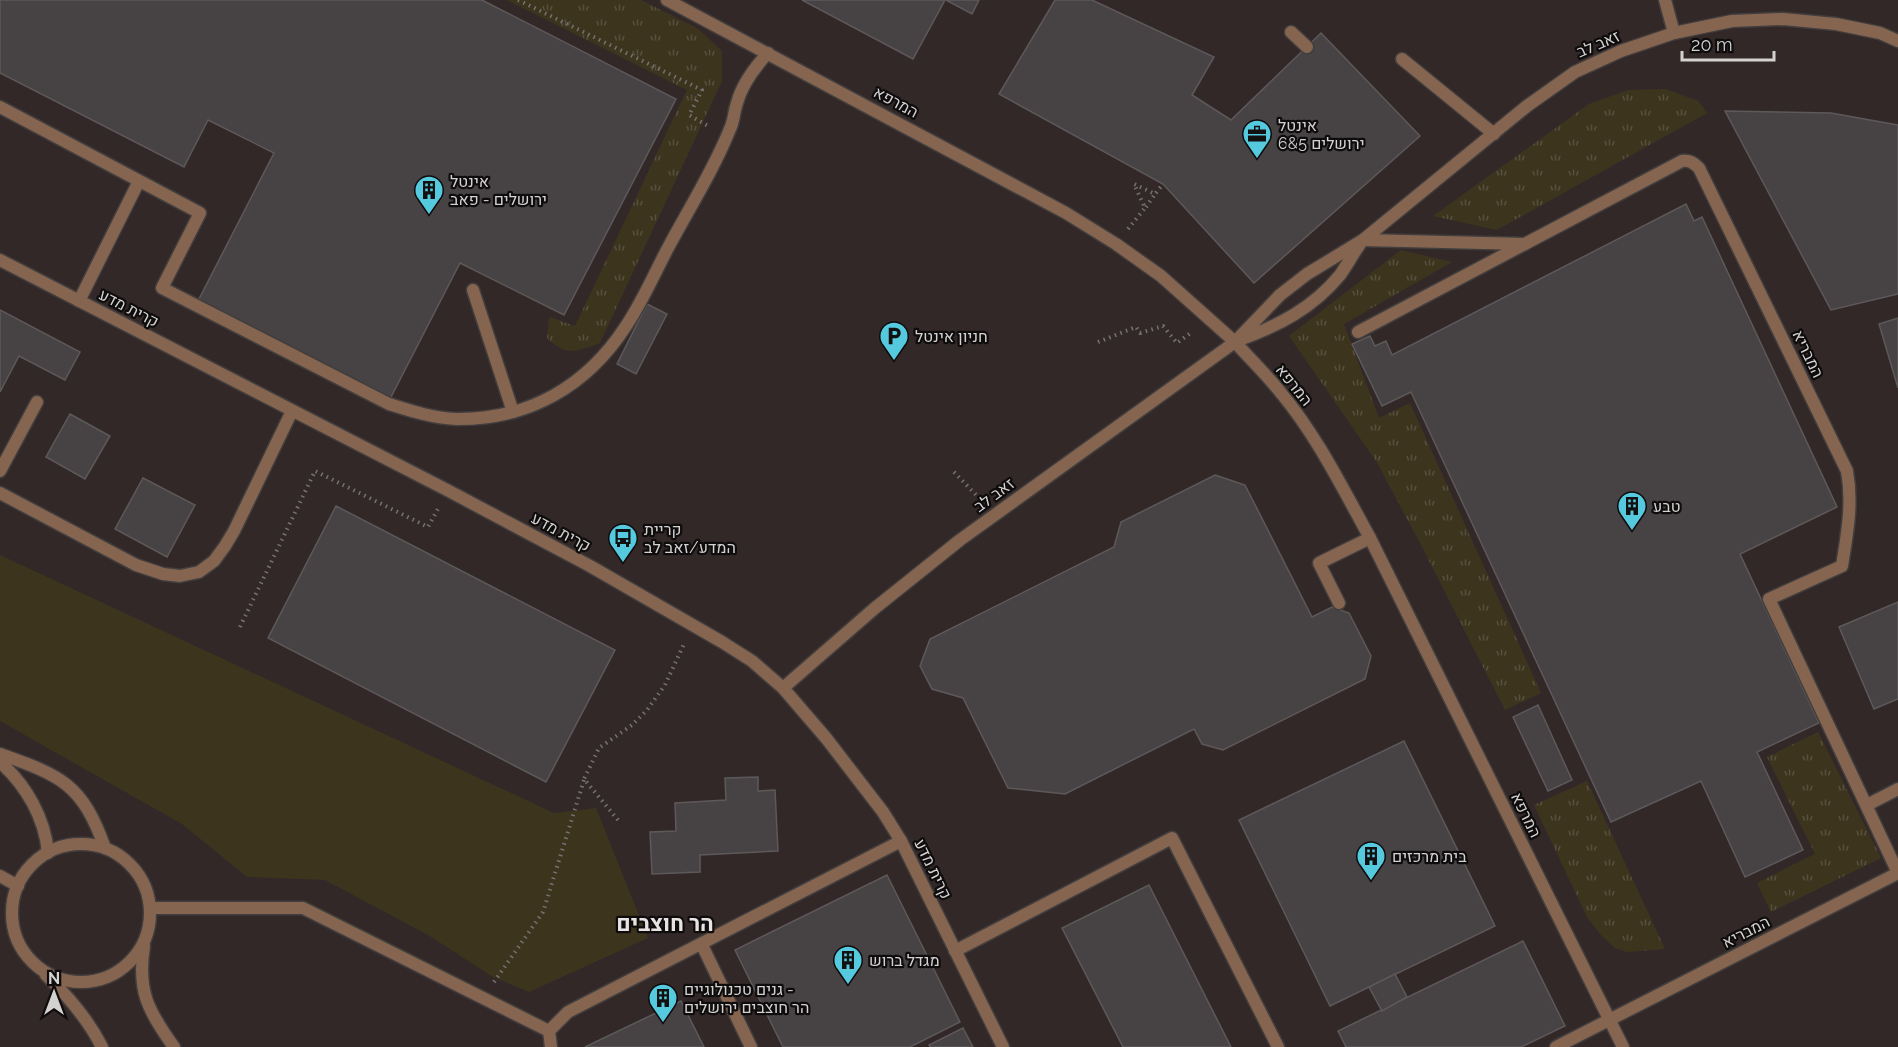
<svg xmlns="http://www.w3.org/2000/svg" width="1898" height="1047" viewBox="0 0 1898 1047" font-family="Raleway,Heebo,sans-serif">
	<style>
		.built { fill: #332828 }
		.green { fill: #3d341e }
		.park { fill: url(#park-tufts) }
		.building { fill: #474345; stroke: #5d595b; stroke-width: 1.5 }
		.lines { fill: none; stroke-linecap: round; stroke-linejoin: round }
		.service-casing { stroke: #423e3e; stroke-width: 15 }
		.minor-casing { stroke: #423e3e; stroke-width: 15 }
		.tertiary-casing { stroke: #423e3e; stroke-width: 15 }
		.path { stroke: #767272; stroke-width: 4; stroke-dasharray: 1.5 4.5; stroke-linecap: butt }
		.service { stroke: #866550; stroke-width: 12 }
		.minor { stroke: #866550; stroke-width: 12 }
		.tertiary { stroke: #866550; stroke-width: 12 }
		.labels { text-anchor: middle; dominant-baseline: central; stroke-width: 4.5; stroke-linejoin: round; paint-order: stroke }
		.street-label { font-size: 16px; fill: #d4d1d1; stroke: #0e0c0c }
		.poi-label { font-size: 16px; fill: #d4d1d1; stroke: #0e0c0c; text-anchor: start }
		.district-label { font-size: 22px; font-weight: bold; fill: #e8e2e2; stroke: #0e0c0c }
	</style>
	<defs>
		<pattern id="park-tufts" width="24" height="20" patternUnits="userSpaceOnUse" patternTransform="scale(1.5)"><rect width="24" height="20" fill="#3d341e"/><path d="M3 7l-1-3M5 7V3M7 7l1-3M15 17l-1-3M17 17v-4M19 17l1-3" fill="none" stroke="#58503e"/></pattern>
	</defs>
	<rect width="100%" height="100%" fill="#262222"/>
	<!-- built -->
	<rect class="built" x="0" y="0" width="1898" height="1047"/>
	<!-- green -->
	<polygon class="green" points="0,555 554,813 596,808 648,938 529,992 493,977 428,935 325,880 247,877 182,824 0,721"/>
	<!-- park -->
	<g class="park">
		<path d="M 507,0 L 641,0 L 697,28 L 722,51 L 722,81 L 600,343 C 578,351 566,357 547,338 L 549,317 L 575,326 L 687,90 Z"/>
		<polygon points="1666,89 1698,101 1707,113 1497,230 1433,216 1589,104 1628,90"/>
		<polygon points="1401,250 1452,262 1344,324 1379,418 1410,403 1541,693 1505,710 1419,541 1376,461 1289,336"/>
		<polygon points="1818,732 1881,858 1771,912 1757,883 1815,854 1767,757"/>
		<polygon points="1587,781 1665,949 1627,952 1615,948 1602,936 1587,917 1534,805"/>
	</g>
	<!-- building -->
	<g class="building">
		<polygon points="0,0 482,0 676,99 564,315 460,263 390,399 198,301 274,153 208,120 184,167 0,73"/>
		<polygon points="802,0 945,0 913,59"/>
		<polygon points="946,0 979,0 972,14"/>
		<polygon points="1055,0 1092,0 1214,57 1192,95 1231,120 1321,33 1420,136 1254,283 1163,184 999,94"/>
		<polygon points="1725,111 1831,113 1898,125 1898,294 1831,310"/>
		<polygon points="1686,204 1694,221 1702,217 1837,507 1740,554 1819,723 1757,752 1803,850 1745,877 1701,781 1611,822 1411,392 1382,406 1352,344 1370,336 1375,346 1386,341 1392,355"/>
		<polygon points="647,304 667,314 636,374 617,364"/>
		<polygon points="0,310 80,352 65,380 19,356 0,392"/>
		<polygon points="1898,318 1898,388 1879,324"/>
		<polygon points="70,414 110,436 85,479 46,457"/>
		<polygon points="1215,475 1245,485 1312,617 1332,607 1349,613 1371,656 1365,679 1223,750 1202,744 1194,729 1065,794 1008,788 963,698 932,689 920,666 930,639 1114,547 1121,522"/>
		<polygon points="143,478 195,505 167,557 115,529"/>
		<polygon points="336,506 615,650 546,782 268,638"/>
		<polygon points="1898,602 1898,699 1874,709 1839,627"/>
		<polygon points="1538,705 1572,780 1548,791 1513,717"/>
		<polygon points="1404,741 1495,926 1330,1006 1239,820"/>
		<polygon points="758,777 758,791 775,790 778,851 700,855 700,872 652,874 650,832 676,831 675,803 726,800 725,778"/>
		<polygon points="887,875 960,1022 910,1047 783,1047 735,950"/>
		<polygon points="1149,885 1231,1047 1123,1047 1062,928"/>
		<polygon points="1523,941 1565,1026 1521,1047 1346,1047 1338,1031"/>
		<polygon points="1395,974 1407,997 1382,1011 1369,987"/>
		<polygon points="681,1001 704,1047 585,1047"/>
		<polygon points="963,1028 973,1047 930,1047 929,1045"/>
	</g>
	<g class="lines">
		<!-- service casing -->
		<g class="service-casing">
			<g id="service">
				<polyline points="1665,0 1674,33"/>
				<polyline points="1291,32 1307,47"/>
				<polyline points="1402,59 1494,134"/>
				<path d="M 0,107 L 200,213 L 162,288 L 389,404 C 411,411 433,418 456,419 C 529,420 587,386 626,326 C 643,301 655,272 669,246 C 690,207 714,169 730,129 C 734,121 734,111 737,103 C 742,84 754,68 768,53"/>
				<polyline points="1363,240 1525,244"/>
				<polyline points="473,290 513,412"/>
				<polyline points="79,301 139,181"/>
				<polyline points="0,471 37,402"/>
				<polyline points="0,493 136,565 163,574 180,576 199,572 214,561 225,546 234,531 292,411"/>
				<polyline points="1339,603 1319,563 1370,538"/>
				<polyline points="1867,805 1898,789"/>
				<polyline points="0,876 18,886"/>
				<polyline points="150,908 303,908 549,1031"/>
				<polyline points="702,945 751,1047"/>
				<polyline points="955,951 1172,838 1278,1047"/>
				<polyline points="551,1047 549,1031 568,1012 901,841"/>
				<polyline points="1556,1047 1609,1020"/>
			</g>
		</g>
		<!-- minor casing -->
		<g class="minor-casing">
			<g id="minor">
				<polyline points="667,0 1066,213 1116,244 1161,276 1235,342"/>
				<path d="M 1358,332 L 1682,161 C 1690,160 1694,163 1699,168 L 1847,471 C 1853,504 1847,534 1842,566 L 1769,599 L 1898,873"/>
				<polyline points="1609,1020 1898,873"/>
			</g>
		</g>
		<!-- tertiary casing -->
		<g class="tertiary-casing">
			<g id="tertiary">
				<polyline points="0,260 449,491 590,566 722,642 752,661 783,688 826,738 883,812 901,841 1003,1047"/>
				<path d="M 1239,340 C 1278,326 1313,308 1340,275 C 1347,265 1353,254 1360,244"/>
				<path d="M 1235,342 C 1250,359 1267,375 1281,393 C 1317,436 1343,489 1370,538 L 1623,1047"/>
				<polyline points="783,688 875,608 960,540 1235,342 1280,295 1307,274 1363,240 1527,106 1575,72 1621,51 1674,33 1732,21 1783,19 1836,24 1880,33 1898,41"/>
				<path d="M 0,754 C 62,776 82,784 105,848"/>
				<path d="M 0,762 C 26,785 45,818 48,853"/>
				<circle cx="81" cy="913" r="69"/>
				<path d="M 144,946 C 137,991 148,1011 174,1047"/>
				<path d="M 46,975 C 69,997 88,1019 102,1047"/>
			</g>
		</g>
		<!-- path -->
		<g class="path">
			<polyline points="518,0 702,90 689,115 710,127"/>
			<polyline points="1146,207 1155,194"/>
			<polyline points="1128,229 1145,208 1134,184 1155,194 1163,184"/>
			<polyline points="1098,342 1136,327 1140,333 1163,326 1177,343 1192,332"/>
			<polyline points="954,472 981,500"/>
			<polyline points="240,627 315,471 428,527 439,507"/>
			<polyline points="618,820 584,779 599,748 632,725 647,710 665,685 684,644"/>
			<polyline points="494,982 543,912 584,780"/>
		</g>
		<!-- service -->
		<use href="#service" class="service"/>
		<!-- minor -->
		<use href="#minor" class="minor"/>
		<!-- tertiary -->
		<use href="#tertiary" class="tertiary"/>
	</g>
	<!-- icons -->
	<defs>
		<g id="office-pin" transform="scale(1.5)"><path d="M0 17L-7.5 6A9.5 9.5 0 1 1 7.5 6Z" fill="#55cadf" stroke="#0e0c0c"/><path d="M-6-3h4V-5.5h4V-3h4V5H-6ZM-1-4.5V-3h2v-1.5ZM-6 0V1H6V0Z" fill="#111"/></g>
		<g id="building-pin" transform="scale(1.5)"><path d="M0 17L-7.5 6A9.5 9.5 0 1 1 7.5 6Z" fill="#55cadf" stroke="#0e0c0c"/><path d="M-4-6H4V6H1V3H-1V6H-4ZM-2.5-4.3h1.7v1.8h-1.7ZM.8-4.3h1.7v1.8H.8ZM-2.5-1h1.7V.8h-1.7ZM.8-1h1.7V.8H.8Z" fill="#111"/></g>
		<g id="parking-pin" transform="scale(1.5)"><path d="M0 17L-7.5 6A9.5 9.5 0 1 1 7.5 6Z" fill="#55cadf" stroke="#0e0c0c"/><path d="M-3.5-5.5H1a3.5 3.5 0 0 1 0 7H-1V5.5H-3.5ZM-1-3.4V-.6H.8a1.4 1.4 0 0 0 0-2.8Z" fill="#111"/></g>
		<g id="bus-pin" transform="scale(1.5)"><path d="M0 17L-7.5 6A9.5 9.5 0 1 1 7.5 6Z" fill="#55cadf" stroke="#0e0c0c"/><path d="M-5-6H5V4H4V6H2V4H-2V6H-4V4H-5ZM-3.5-4V0h7V-4ZM-3.5 1.2v1.5H-2V1.2ZM2 1.2v1.5H3.5V1.2Z" fill="#111"/></g>
	</defs>
	<g fill-rule="evenodd">
		<use href="#office-pin" x="1257" y="134"/>
		<use href="#building-pin" x="429" y="190"/>
		<use href="#parking-pin" x="894" y="336"/>
		<use href="#building-pin" x="1632" y="506"/>
		<use href="#bus-pin" x="623" y="538"/>
		<use href="#building-pin" x="1371" y="856"/>
		<use href="#building-pin" x="848" y="960"/>
		<use href="#building-pin" x="663" y="998"/>
	</g>
	<g class="labels">
		<!-- street labels -->
		<g class="street-label">
			<text transform="translate(1598 44) rotate(-23)">זאב לב</text>
			<text transform="translate(896 102) rotate(28)">המרפא</text>
			<text transform="translate(129 308) rotate(27)">קרית מדע</text>
			<text transform="translate(1808 354) rotate(64)">המבריא</text>
			<text transform="translate(1294 385) rotate(51)">המרפא</text>
			<text transform="translate(994 495) rotate(-36)">זאב לב</text>
			<text transform="translate(561 532) rotate(28)">קרית מדע</text>
			<text transform="translate(1526 815) rotate(64)">המרפא</text>
			<text transform="translate(933 869) rotate(64)">קרית מדע</text>
			<text transform="translate(1746 932) rotate(-27)">המבריא</text>
		</g>
		<!-- poi labels -->
		<g class="poi-label">
			<text x="1278" y="125">אינטל<tspan x="1278" dy="18">ירושלים 5&amp;6</tspan></text>
			<text x="450" y="181">אינטל<tspan x="450" dy="18">ירושלים - פאב</tspan></text>
			<text x="915" y="336">חניון אינטל</text>
			<text x="1653" y="506">טבע</text>
			<text x="644" y="529">קריית<tspan x="644" dy="18">המדע/זאב לב</tspan></text>
			<text x="1392" y="856">בית מרכזים</text>
			<text x="869" y="960">מגדל ברוש</text>
			<text x="684" y="989">גנים טכנולוגיים -<tspan x="684" dy="18">הר חוצבים ירושלים</tspan></text>
		</g>
		<!-- district labels -->
		<g class="district-label">
			<text x="665" y="923">הר חוצבים</text>
		</g>
	</g>
	<!-- north arrow -->
	<g transform="translate(54 993)" stroke="#0e0c0c" stroke-width="4.5" paint-order="stroke">
	<path d="M0-4.5L10 22L0 15L-10 22Z" fill="#d4d1d1"/>
	<text y="-9" font-size="16" font-weight="bold" text-anchor="middle" fill="#d4d1d1">N</text>
	</g>
	<!-- scale -->
	<path d="M1682 51v9h92v-9" fill="none" stroke="#d4d1d1" stroke-width="3"/>
	<text x="1691" y="51" font-size="18" fill="#d4d1d1" stroke="#0e0c0c" stroke-width="4.5" paint-order="stroke">20 m</text>
</svg>
